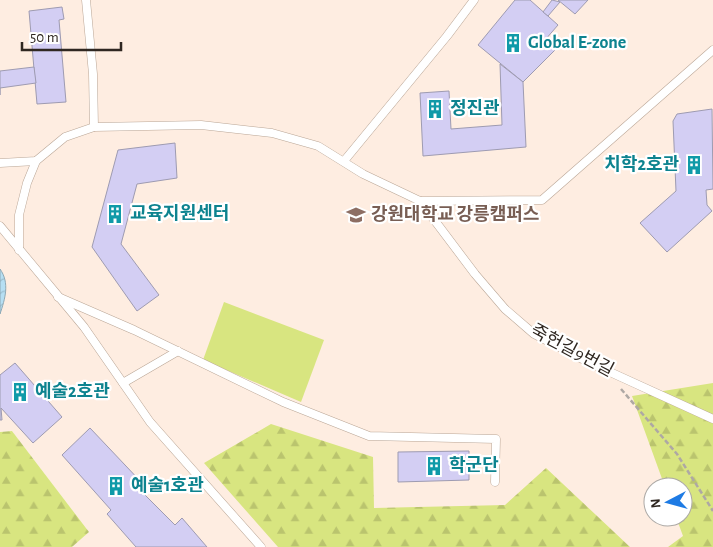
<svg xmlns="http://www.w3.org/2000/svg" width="713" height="547" viewBox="0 0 713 547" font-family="'Alegreya Sans','Noto Sans KR',sans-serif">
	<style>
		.education { fill: #feede1; fill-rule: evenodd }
		.forest { fill: url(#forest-firs) }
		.pitch { fill: #d8e580 }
		.water { fill: url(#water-waves); stroke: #8ea8b4 }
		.building { fill: #d3cef3; stroke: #9e9bb1 }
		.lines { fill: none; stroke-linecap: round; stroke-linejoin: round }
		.lane-casing { stroke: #baa696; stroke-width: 9 }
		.path { stroke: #aea8a4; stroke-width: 2.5; stroke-dasharray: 5 2.5; stroke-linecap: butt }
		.lane { stroke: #fff; stroke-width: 8 }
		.labels { text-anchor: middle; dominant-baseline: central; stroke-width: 4.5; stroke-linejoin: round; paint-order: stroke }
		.culture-label { font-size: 18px; font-weight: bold; fill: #0d838f; stroke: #fff; text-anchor: start }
		.education-label { font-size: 18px; font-weight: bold; fill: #785e54; stroke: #fff; text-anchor: start }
		.street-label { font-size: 18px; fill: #2f2721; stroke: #fff }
	</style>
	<defs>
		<pattern id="forest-firs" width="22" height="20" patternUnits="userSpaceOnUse" patternTransform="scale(1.25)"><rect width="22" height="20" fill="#d8e580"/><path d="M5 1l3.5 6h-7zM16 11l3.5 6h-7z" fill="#bac46e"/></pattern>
		<pattern id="water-waves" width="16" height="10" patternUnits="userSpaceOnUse" patternTransform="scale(1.25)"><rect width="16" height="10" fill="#b6dff3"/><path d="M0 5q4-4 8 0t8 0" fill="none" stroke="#9dbfd0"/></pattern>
	</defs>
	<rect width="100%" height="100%" fill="#fef9f6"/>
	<!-- education -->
	<path class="education" d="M 0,0 L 713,0 L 713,547 L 72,547 L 89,532 L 12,431 L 0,432 ZM 653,487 L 683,487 L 683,517 L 653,517 Z"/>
	<!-- forest -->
	<g class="forest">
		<polygon points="713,383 713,547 668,547 683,536 676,517 683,517 683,487 665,487 632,396"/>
		<polygon points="271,424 373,457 374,508 505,505 546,468 630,547 278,547 204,463"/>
		<polygon points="12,431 89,532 72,547 0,547 0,432"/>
	</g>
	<!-- pitch -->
	<polygon class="pitch" points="224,302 324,340 301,402 203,360"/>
	<!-- water -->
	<path class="water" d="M 0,269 C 10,283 5,299 0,314 Z"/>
	<!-- building -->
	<g class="building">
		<polygon points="515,0 530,0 558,25 545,40 556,49 523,82 478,45"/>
		<polygon points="552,0 560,2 548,16 543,12"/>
		<polygon points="558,0 588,0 575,14"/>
		<polygon points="62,7 64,19 59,20 66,102 37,104 29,11"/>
		<polygon points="500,64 523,82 526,147 423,156 420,93 449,91 451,129 502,125"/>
		<polygon points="34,67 36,83 0,88 0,95 0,71"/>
		<polygon points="712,109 713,189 706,190 707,205 712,211 667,252 640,223 676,191 673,121 677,114"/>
		<polygon points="175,143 177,178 137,184 121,244 159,295 137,311 92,247 118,150"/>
		<polygon points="15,363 62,417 33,443 1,408 2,420 0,420 0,375"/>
		<polygon points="90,428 143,484 139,489 175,525 182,518 207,547 136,547 107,514 111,510 62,455"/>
		<polygon points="469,451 469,480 398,482 398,452"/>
	</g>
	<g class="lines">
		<!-- lane casing -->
		<g class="lane-casing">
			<g id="lane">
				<polyline points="86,0 93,74 94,127"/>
				<polyline points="344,161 447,36 474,0"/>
				<polyline points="0,163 36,161 65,137 94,127 201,125 272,133 318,146 363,174 420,201 542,200 713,50"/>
				<polyline points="420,201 475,274 505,309 534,334 588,362 713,419"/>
				<polyline points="0,226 84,327 150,422 261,547"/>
				<polyline points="19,250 19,215 27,183 36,161"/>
				<polyline points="58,297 134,330 283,402 369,436 496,439 495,482"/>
				<polyline points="123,383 178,351"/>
			</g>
		</g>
		<!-- path -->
		<polyline class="path" points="621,389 677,454 713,511"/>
		<!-- lane -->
		<use href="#lane" class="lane"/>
	</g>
	<!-- icons -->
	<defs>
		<g id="building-bare" transform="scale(1.5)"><path d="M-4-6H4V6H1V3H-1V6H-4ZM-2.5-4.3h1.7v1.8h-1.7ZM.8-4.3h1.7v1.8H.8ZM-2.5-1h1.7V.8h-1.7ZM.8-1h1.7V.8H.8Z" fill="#0f9aa8" stroke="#fff" stroke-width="2.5" paint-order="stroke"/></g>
		<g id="university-bare" transform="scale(1.5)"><path d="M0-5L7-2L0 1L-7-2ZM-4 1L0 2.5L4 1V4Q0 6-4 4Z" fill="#8d6e63" stroke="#fff" stroke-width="2.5" paint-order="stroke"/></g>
	</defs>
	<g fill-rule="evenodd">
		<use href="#building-bare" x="513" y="43"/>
		<use href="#building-bare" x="435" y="109"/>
		<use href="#building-bare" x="694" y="165"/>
		<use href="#building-bare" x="115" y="214"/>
		<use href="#university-bare" x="356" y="215"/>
		<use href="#building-bare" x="20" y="392"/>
		<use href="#building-bare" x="434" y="466"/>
		<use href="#building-bare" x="116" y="486"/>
	</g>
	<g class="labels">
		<!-- culture labels -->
		<g class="culture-label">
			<text x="528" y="43">Global E-zone</text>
			<text x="450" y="109">정진관</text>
			<text x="679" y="165" text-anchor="end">치학2호관</text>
			<text x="130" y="214">교육지원센터</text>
			<text x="35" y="392">예술2호관</text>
			<text x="449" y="466">학군단</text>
			<text x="131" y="486">예술1호관</text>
		</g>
		<!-- education labels -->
		<g class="education-label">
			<text x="371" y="215">강원대학교 강릉캠퍼스</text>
		</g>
		<!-- street labels -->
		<g class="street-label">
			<text transform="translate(572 351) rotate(28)">죽헌길9번길</text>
		</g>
	</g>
	<!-- north arrow -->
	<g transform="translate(668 502) rotate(264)"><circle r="24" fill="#ffffff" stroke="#aca9a6"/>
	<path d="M0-4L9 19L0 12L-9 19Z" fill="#1e7be4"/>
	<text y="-8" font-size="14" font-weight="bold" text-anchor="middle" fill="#2f2721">N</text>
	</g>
	<!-- scale -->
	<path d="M22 42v8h99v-8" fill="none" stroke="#2f2721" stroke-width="2.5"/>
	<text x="30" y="42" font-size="15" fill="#2f2721" stroke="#ffffff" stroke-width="4" paint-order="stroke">50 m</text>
</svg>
